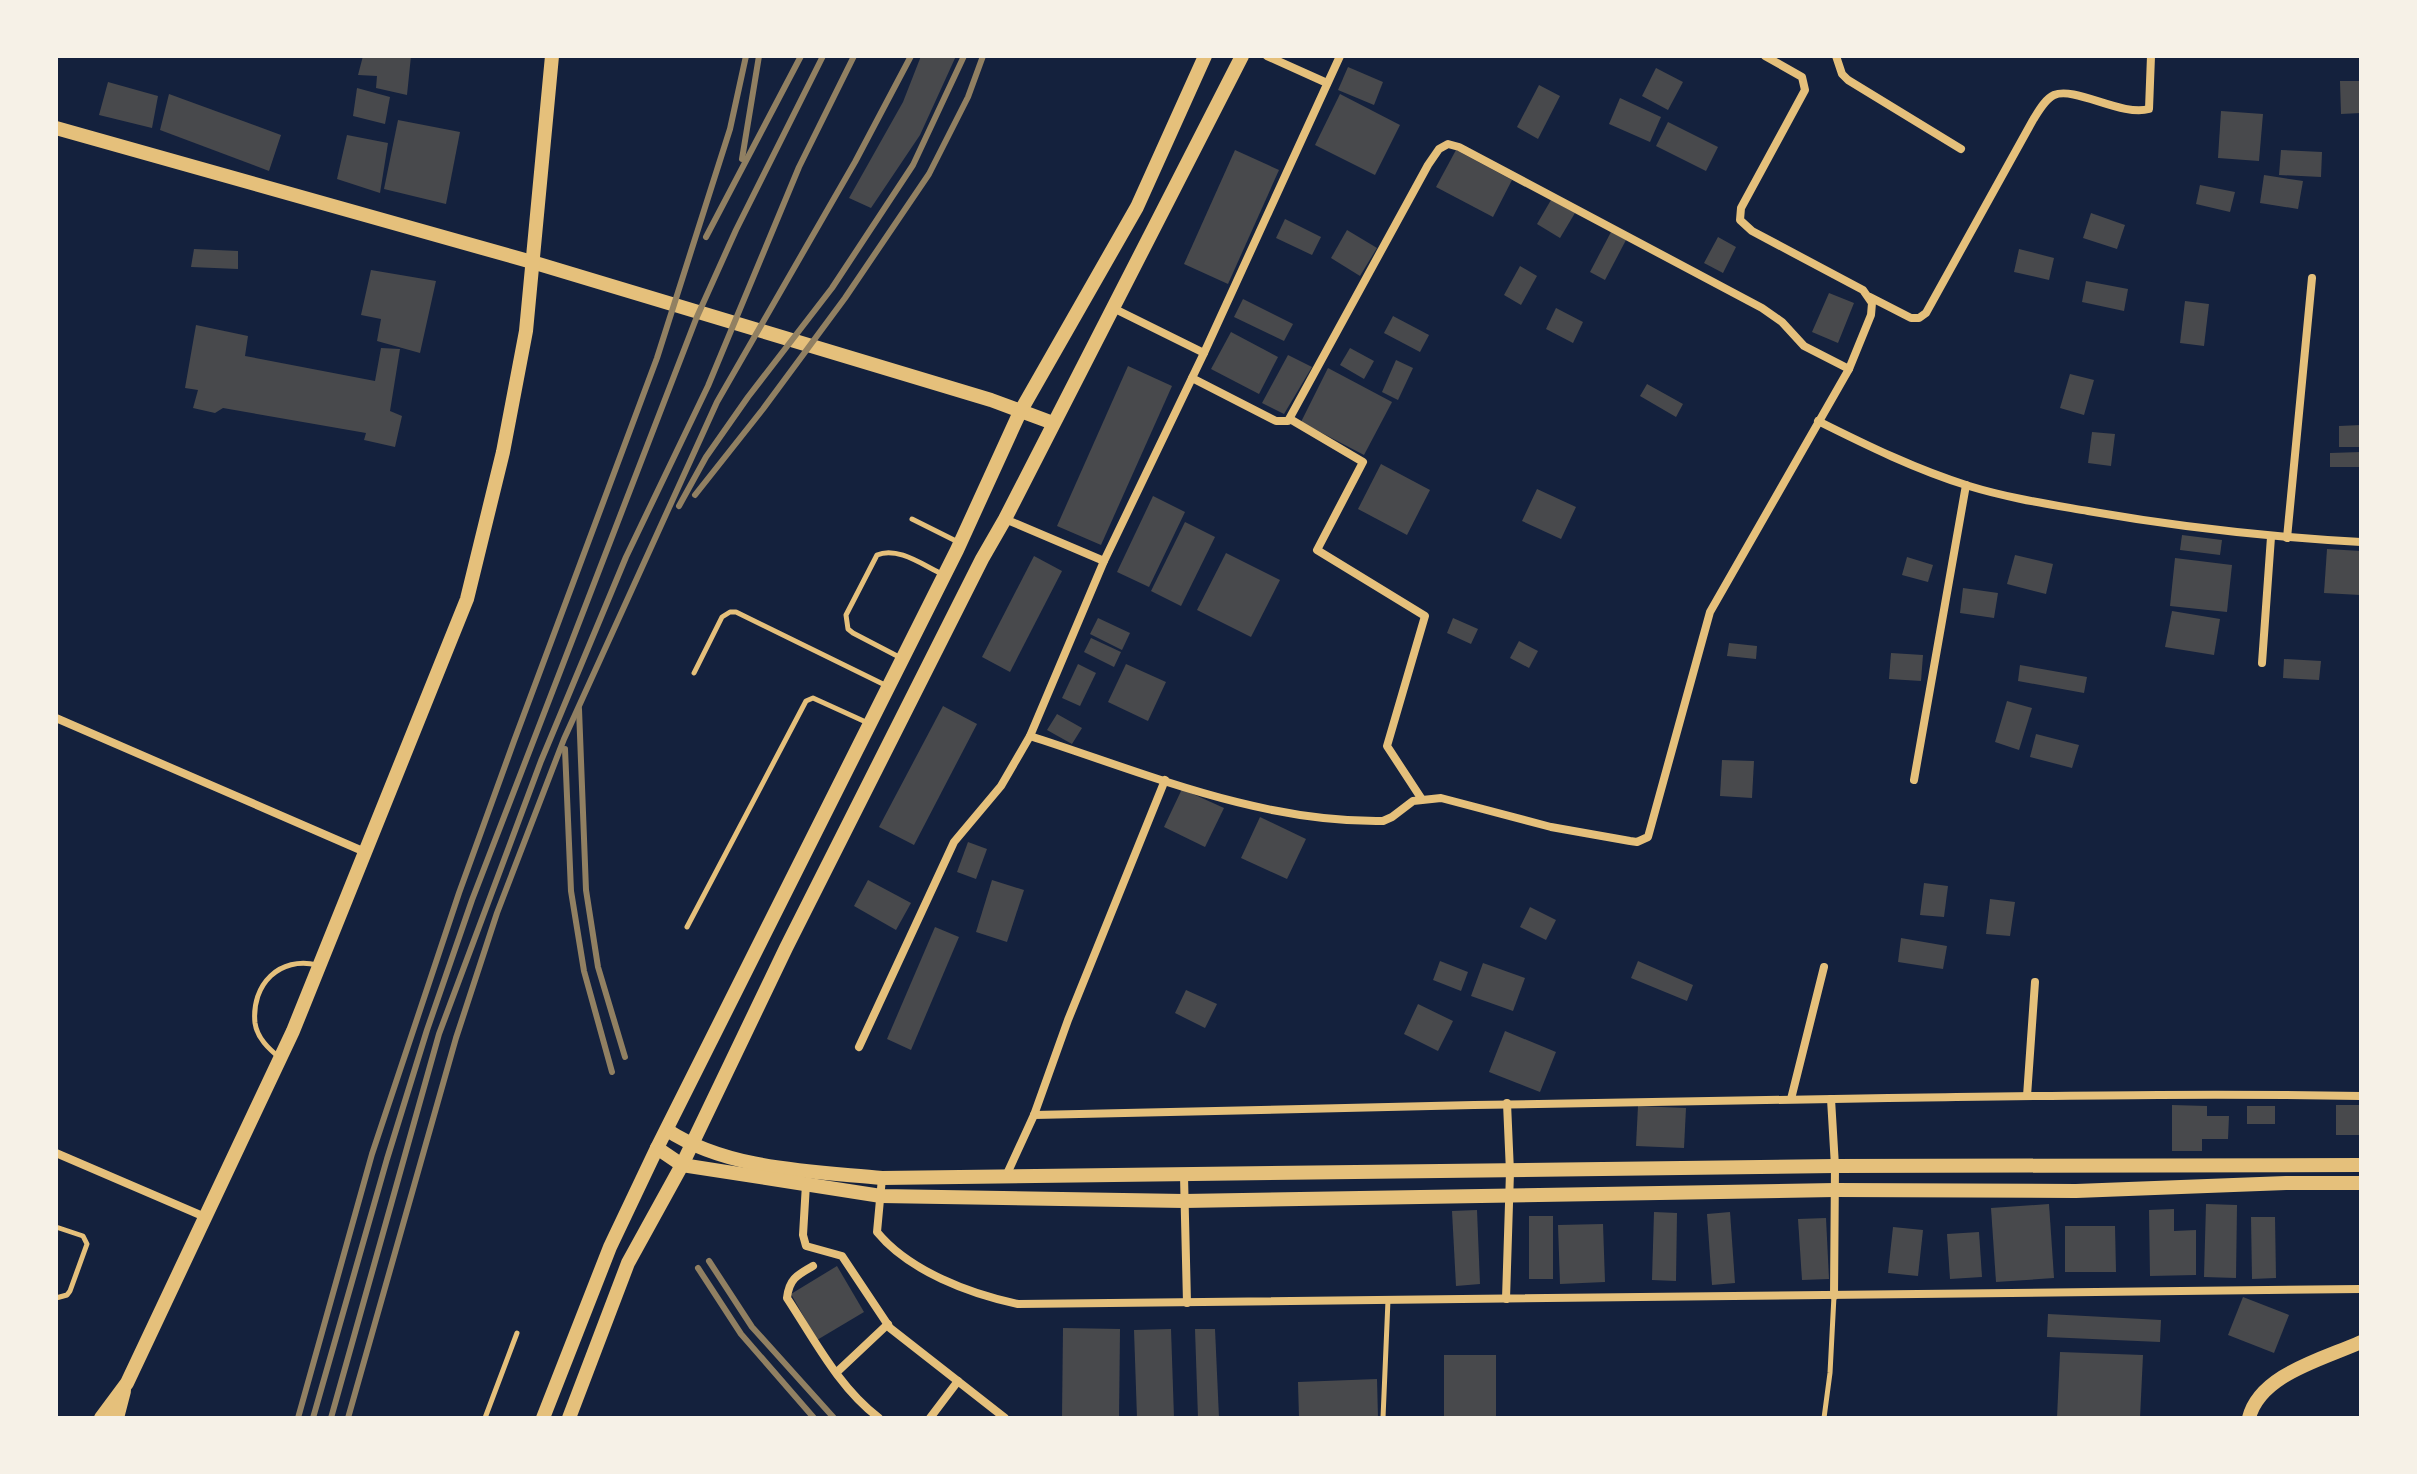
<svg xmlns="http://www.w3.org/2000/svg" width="2417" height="1474" viewBox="0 0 2417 1474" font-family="Figtree,sans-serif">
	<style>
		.building { fill: #48494c }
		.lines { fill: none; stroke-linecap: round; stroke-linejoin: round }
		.service { stroke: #e5c07b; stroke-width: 5 }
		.minor { stroke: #e5c07b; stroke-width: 8 }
		.tertiary { stroke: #e5c07b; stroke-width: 14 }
		.secondary { stroke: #e5c07b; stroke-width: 14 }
		.rail { stroke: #918062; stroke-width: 6 }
	</style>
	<rect width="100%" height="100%" fill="#14213d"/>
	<!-- building -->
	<g class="building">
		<polygon points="363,56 411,56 407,95 376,88 377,76 358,75"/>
		<polygon points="921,56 956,56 920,135 871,208 849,198 903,102"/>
		<polygon points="1348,67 1383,82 1374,105 1338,90"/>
		<polygon points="1656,68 1683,82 1668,110 1642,96"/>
		<polygon points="2340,81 2361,81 2361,113 2341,114"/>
		<polygon points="108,82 158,96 152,128 99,115"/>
		<polygon points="1539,85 1560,96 1538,139 1517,127"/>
		<polygon points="357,88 390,97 385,124 353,116"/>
		<polygon points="169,94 281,135 269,171 160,130"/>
		<polygon points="1340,94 1400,125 1375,175 1315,145"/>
		<polygon points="1620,98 1661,117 1650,142 1609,124"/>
		<polygon points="2221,111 2263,114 2259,161 2218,158"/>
		<polygon points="398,120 460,132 446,204 384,189"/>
		<polygon points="1668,122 1718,147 1706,171 1656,146"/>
		<polygon points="347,135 388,143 380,193 337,179"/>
		<polygon points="1235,150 1279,170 1228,284 1184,264"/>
		<polygon points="1456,150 1512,180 1493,217 1436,187"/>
		<polygon points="2281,150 2322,152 2321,177 2279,175"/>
		<polygon points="2264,175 2303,181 2298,209 2260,203"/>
		<polygon points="2200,185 2235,192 2230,212 2196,204"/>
		<polygon points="1551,200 1575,213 1560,238 1537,224"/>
		<polygon points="2091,213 2125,225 2117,249 2083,238"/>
		<polygon points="1285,219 1321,237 1312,255 1276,238"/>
		<polygon points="1347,230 1377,248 1360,276 1331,258"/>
		<polygon points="1611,232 1626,240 1605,280 1590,272"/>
		<polygon points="1718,237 1736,247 1723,273 1704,263"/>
		<polygon points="194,249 238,251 238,269 191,267"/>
		<polygon points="2019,249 2054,258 2049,280 2014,272"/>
		<polygon points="1520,266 1537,276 1521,305 1504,295"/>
		<polygon points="371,270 436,281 420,353 377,341 381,319 361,315"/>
		<polygon points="2086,281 2128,289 2124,311 2082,302"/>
		<polygon points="1829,293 1854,303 1838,343 1812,332"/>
		<polygon points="1243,299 1293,324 1284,341 1234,317"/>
		<polygon points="2185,301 2209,304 2204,346 2180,343"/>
		<polygon points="1556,308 1583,322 1573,343 1546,329"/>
		<polygon points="1393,316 1429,335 1420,352 1384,333"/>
		<polygon points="196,325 248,336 245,356 375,381 381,348 400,349 390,411 402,416 395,447 364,440 366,433 223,408 215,413 193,408 198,390 185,388"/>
		<polygon points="1231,332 1278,357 1259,394 1211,369"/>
		<polygon points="1350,348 1374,361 1364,379 1340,365"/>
		<polygon points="1288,355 1312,367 1284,414 1262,403"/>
		<polygon points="1396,360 1413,368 1398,400 1382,392"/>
		<polygon points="1128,366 1172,386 1101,545 1057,526"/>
		<polygon points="1328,368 1392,402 1364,455 1301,422"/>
		<polygon points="2070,374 2094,380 2084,415 2060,408"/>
		<polygon points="1647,384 1683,404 1676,417 1640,396"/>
		<polygon points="2361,425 2361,447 2339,447 2339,426"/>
		<polygon points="2092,432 2115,434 2111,466 2088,463"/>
		<polygon points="2361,452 2361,467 2330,467 2330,453"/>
		<polygon points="1381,464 1430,490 1407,535 1358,509"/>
		<polygon points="1537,489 1576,507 1561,539 1522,521"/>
		<polygon points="1153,496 1185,512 1149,587 1117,572"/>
		<polygon points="1185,522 1215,537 1181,606 1151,591"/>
		<polygon points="2182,535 2222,540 2220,555 2180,550"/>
		<polygon points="2327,549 2361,551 2360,595 2324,593"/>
		<polygon points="1226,553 1280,580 1251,637 1197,610"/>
		<polygon points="2015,555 2053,564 2046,594 2007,584"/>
		<polygon points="1034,556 1062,571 1010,672 982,657"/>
		<polygon points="1907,557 1933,565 1928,582 1902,575"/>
		<polygon points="2175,558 2232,565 2227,612 2170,606"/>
		<polygon points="1963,588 1998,593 1994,618 1960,613"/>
		<polygon points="2172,611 2220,619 2214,655 2165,647"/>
		<polygon points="1098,618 1130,633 1122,650 1090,634"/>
		<polygon points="1453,618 1478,629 1471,644 1447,633"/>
		<polygon points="1091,638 1121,652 1114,667 1084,652"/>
		<polygon points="1519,641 1538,651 1529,668 1510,658"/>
		<polygon points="1729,643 1757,646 1756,659 1727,656"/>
		<polygon points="1891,653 1923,655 1921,681 1889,679"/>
		<polygon points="2284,659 2321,661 2319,680 2283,678"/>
		<polygon points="1078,664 1096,673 1080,706 1062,698"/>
		<polygon points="1126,664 1166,682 1148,721 1108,702"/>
		<polygon points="2020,665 2087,677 2084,693 2018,681"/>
		<polygon points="2007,701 2032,708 2019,750 1995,742"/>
		<polygon points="943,706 977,724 914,845 879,827"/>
		<polygon points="1057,714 1082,728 1072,744 1047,730"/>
		<polygon points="2036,734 2079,745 2072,768 2030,757"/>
		<polygon points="1722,760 1754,761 1752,798 1720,796"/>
		<polygon points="1182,789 1224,808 1205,847 1164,827"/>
		<polygon points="1260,817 1306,839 1287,879 1241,858"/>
		<polygon points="968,842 987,849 976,879 957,872"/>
		<polygon points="868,880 911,903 896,930 854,906"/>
		<polygon points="992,880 1024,890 1007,942 976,932"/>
		<polygon points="1924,883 1948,886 1944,917 1920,915"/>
		<polygon points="1990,899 2015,902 2010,936 1986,934"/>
		<polygon points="1530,907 1556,920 1546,940 1520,927"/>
		<polygon points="935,927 959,937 911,1050 887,1039"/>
		<polygon points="1901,938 1947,946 1943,969 1898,962"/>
		<polygon points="1440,961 1468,972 1461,991 1433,980"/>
		<polygon points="1638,961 1693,985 1687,1001 1631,978"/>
		<polygon points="1483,963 1525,978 1513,1011 1471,996"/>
		<polygon points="1186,990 1217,1004 1205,1028 1175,1013"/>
		<polygon points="1418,1004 1453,1021 1438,1051 1404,1034"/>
		<polygon points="1505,1031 1556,1052 1540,1092 1489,1072"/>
		<polygon points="2172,1105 2207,1106 2207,1116 2229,1116 2228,1139 2202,1139 2202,1151 2172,1151"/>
		<rect x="2336" y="1105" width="25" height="30"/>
		<polygon points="1638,1106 1686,1108 1684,1148 1636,1146"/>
		<rect x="2247" y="1106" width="28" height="18"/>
		<polygon points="2049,1204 2054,1278 1996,1282 1991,1208"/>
		<polygon points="2206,1204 2237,1205 2236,1278 2204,1277"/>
		<polygon points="2174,1209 2174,1231 2196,1230 2196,1275 2150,1276 2149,1210"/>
		<polygon points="1477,1210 1480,1284 1456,1286 1452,1211"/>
		<polygon points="1654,1212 1677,1213 1676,1281 1652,1280"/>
		<polygon points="1730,1212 1735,1283 1712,1285 1707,1214"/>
		<rect x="1529" y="1216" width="24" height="63"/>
		<polygon points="2251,1217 2275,1217 2276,1278 2252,1279"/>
		<polygon points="1826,1218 1829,1279 1802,1280 1798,1219"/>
		<polygon points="1603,1224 1605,1282 1560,1284 1558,1225"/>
		<polygon points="2065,1226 2115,1226 2116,1272 2065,1272"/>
		<polygon points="1893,1227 1923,1230 1918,1276 1888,1273"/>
		<polygon points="1979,1232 1982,1277 1950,1279 1947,1234"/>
		<polygon points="837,1266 864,1312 817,1340 791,1294"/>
		<polygon points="2243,1297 2289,1315 2274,1353 2228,1335"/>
		<polygon points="2048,1314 2161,1320 2160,1342 2047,1337"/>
		<polygon points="1063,1328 1120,1329 1119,1418 1062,1418"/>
		<polygon points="1171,1329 1174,1418 1137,1418 1134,1330"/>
		<polygon points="1195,1329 1215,1329 1219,1418 1198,1418"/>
		<polygon points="2060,1352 2143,1355 2140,1418 2057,1418"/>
		<rect x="1444" y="1355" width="52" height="63"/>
		<polygon points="1377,1379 1378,1418 1299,1418 1298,1382"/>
	</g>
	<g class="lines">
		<!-- service -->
		<g class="service">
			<polyline points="912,519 958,542"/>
			<path d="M 901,658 L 853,633 L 848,629 L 846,615 L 877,555 C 897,546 923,565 942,574"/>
			<polyline points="694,673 722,617 730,612 736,612 887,686"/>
			<polyline points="687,927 806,701 813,698 868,723"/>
			<path d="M 280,1058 C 269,1049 257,1038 255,1023 C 251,984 280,956 317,965"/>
			<polyline points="56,1227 83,1236 87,1244 70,1291 67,1295 56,1298"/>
			<polyline points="485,1418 517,1333"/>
			<polyline points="1383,1418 1388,1300"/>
			<polyline points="1824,1418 1830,1373 1834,1296"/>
		</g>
		<!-- minor -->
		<g class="minor">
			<polyline points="1267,56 1327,83"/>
			<polyline points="1836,56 1842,74 1848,80 1961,149"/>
			<path d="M 1870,297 L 1911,318 L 1919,318 L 1926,313 L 2033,120 C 2038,112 2045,99 2054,95 C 2075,86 2122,117 2149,109 L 2151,56"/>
			<polyline points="1113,308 1204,353"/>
			<polyline points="1192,378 1276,421 1288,421 1428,165 1439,149 1448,144 1459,147 1762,308 1782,322 1804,346 1849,369"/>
			<polyline points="1290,419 1363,462 1317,550 1425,616 1387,746 1421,798"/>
			<path d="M 1818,421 C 1866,445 1917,470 1969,486 C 2008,498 2048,504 2088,511 C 2179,527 2269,537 2361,542"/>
			<polyline points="1005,519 1104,561"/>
			<polyline points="2287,538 2312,278"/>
			<polyline points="2262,663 2271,537"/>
			<polyline points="56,718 365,852"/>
			<path d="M 1030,736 C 1145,773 1260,823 1383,821 L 1392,817 L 1413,801 L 1441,798 L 1551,827 L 1630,841 L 1637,842 L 1648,837 L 1710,612 L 1849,369 L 1871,315 L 1872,303 L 1863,290 L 1752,231 L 1740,220 L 1741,208 L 1805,90 L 1802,77 L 1765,56"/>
			<polyline points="1914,780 1966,485"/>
			<polyline points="859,1047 954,842 1001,786 1030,736 1104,561 1204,353 1340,56"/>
			<polyline points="2027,1096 2035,982"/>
			<polyline points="1791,1099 1824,967"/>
			<polyline points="1831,1099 1835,1166 1834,1296"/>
			<path d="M 1034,1115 C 1319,1108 1603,1102 1888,1098 C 2046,1096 2203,1093 2361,1096"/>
			<polyline points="56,1153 205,1217"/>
			<polyline points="1006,1176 1034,1115 1068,1020 1165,780"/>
			<polyline points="1184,1176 1187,1303"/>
			<path d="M 882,1178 L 877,1232 C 909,1271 970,1294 1018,1304 L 2361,1289"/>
			<polyline points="806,1184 803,1235 806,1246 842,1256 890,1328 1005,1418"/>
			<path d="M 813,1266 C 797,1275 789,1279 787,1298 C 814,1339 839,1388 879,1418"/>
			<polyline points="1506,1299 1510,1172 1507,1103"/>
			<polyline points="837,1372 888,1324"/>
			<polyline points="930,1418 958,1381"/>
		</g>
		<!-- tertiary -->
		<g class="tertiary">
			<polyline points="56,128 532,262 991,400 1053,423"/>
			<path d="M 667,1130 C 728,1170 811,1171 882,1178 L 1835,1166 L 2361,1165"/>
			<polyline points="657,1148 682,1165 881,1196 1184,1201 1835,1190 2076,1191 2286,1183 2361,1183"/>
			<polyline points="101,1418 127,1383 293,1031 467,599 503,452 526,331 552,56"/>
			<polyline points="117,1418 124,1391"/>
			<path d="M 2249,1418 C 2260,1374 2324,1359 2361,1342"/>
		</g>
		<!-- secondary -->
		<g class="secondary">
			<polyline points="543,1418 610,1247 657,1148 957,550 1020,412 1137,207 1205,56"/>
			<polyline points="569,1418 628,1263 682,1165 786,948 982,559 1005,519 1242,56"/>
		</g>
		<!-- rail -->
		<g class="rail">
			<polyline points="742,159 759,56"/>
			<polyline points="706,237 801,56"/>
			<polyline points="695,495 763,409 845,298 929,174 968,97 983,56"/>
			<polyline points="679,506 706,457 748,397 832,288 913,165 964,56"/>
			<polyline points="579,709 586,890 598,967 625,1057"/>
			<polyline points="565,749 571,891 584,971 612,1072"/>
			<polyline points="709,1261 752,1327 834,1418"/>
			<polyline points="698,1268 741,1334 814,1418"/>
			<polyline points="298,1418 372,1154 459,893 514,741 657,358 730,129 746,56"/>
			<polyline points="313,1418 387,1159 427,1030 472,900 696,319 736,230 823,56"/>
			<polyline points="331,1418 439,1034 541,761 626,557 708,386 799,167 854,56"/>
			<polyline points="348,1418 456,1038 497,913 564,739 717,402 855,162 911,56"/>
		</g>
	</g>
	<!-- border -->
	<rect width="2417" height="1474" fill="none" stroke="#f6f1e7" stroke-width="116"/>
</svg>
